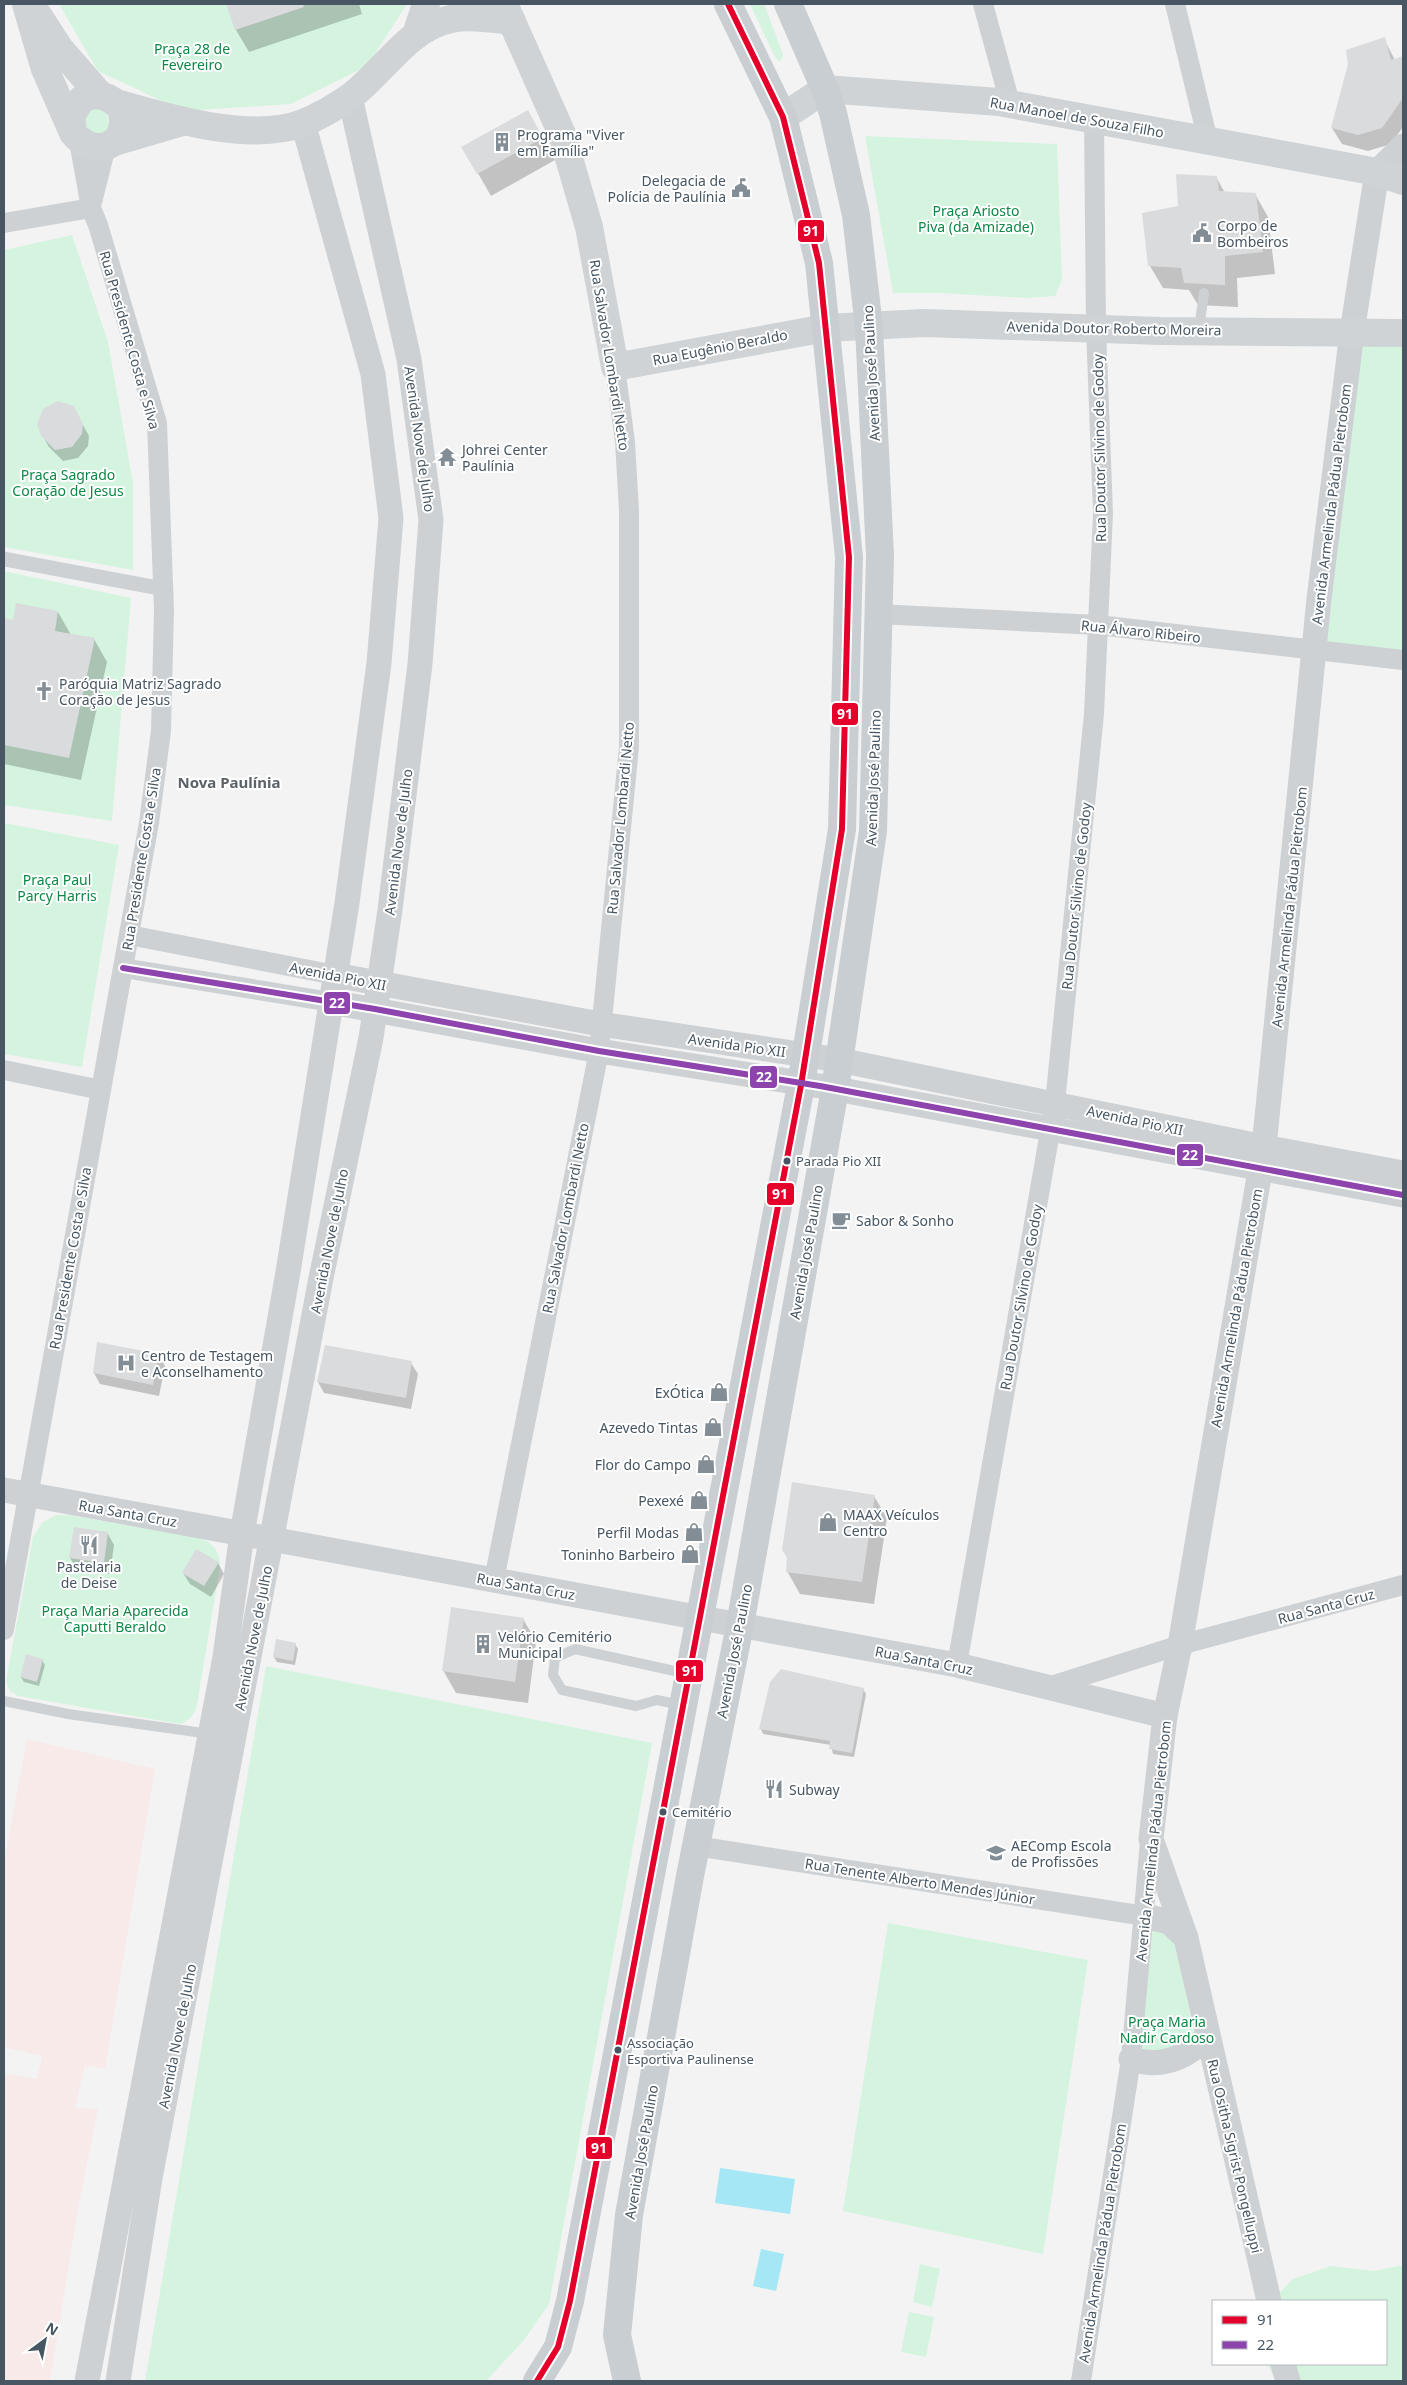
<svg xmlns="http://www.w3.org/2000/svg" width="1407" height="2385" viewBox="0 0 1407 2385" font-family="'Noto Sans',sans-serif">
	<style>
		.medical { fill: #f9eaea }
		.green { fill: #d5f4e0 }
		.water { fill: #a6e7f5 }
		.shadow { fill: #0003 }
		.building { fill: #dadbdd }
		.lines { fill: none; stroke-linecap: round; stroke-linejoin: round }
		.service { stroke: #ced1d4; stroke-width: 10 }
		.pedestrian { stroke: #ced1d4; stroke-width: 15 }
		.minor { stroke: #ced1d4; stroke-width: 20 }
		.tertiary { stroke: #ced1d4; stroke-width: 25 }
		.secondary { stroke: #cfd3d5; stroke-width: 28 }
		.primary { stroke: #c9ced2; stroke-width: 28 }
		.bus-1-casing { stroke: #fff; stroke-width: 10 }
		.bus-2-casing { stroke: #fff; stroke-width: 10 }
		.bus-1 { stroke: #e4002b; stroke-width: 6 }
		.bus-2 { stroke: #8e44ad; stroke-width: 6 }
		.bus-dot { fill: #475662; stroke: #fff; stroke-width: 2 }
		.labels { text-anchor: middle; dominant-baseline: central; stroke-width: 4; stroke-linejoin: round; paint-order: stroke }
		.bus-label { font-size: 13px; fill: #475662; stroke: #fff; text-anchor: start }
		.park-label { font-size: 14px; fill: #0d8846; stroke: #fff }
		.street-label { font-size: 14px; fill: #475662; stroke: #fff }
		.poi-label { font-size: 14px; fill: #475662; stroke: #fff; text-anchor: start }
		.neighbourhood-label { font-size: 15px; font-weight: bold; fill: #5d6268; stroke: #fff }
		.line-badge { stroke: #fff; stroke-width: 2 }
		.badge-label { font-size: 14px; text-anchor: middle; font-weight: bold; fill: #fff }
	</style>
	<rect width="100%" height="100%" fill="#f3f3f3"/>
	<!-- medical -->
	<polygon class="medical" points="27,1739 155,1769 105,2069 85,2065 75,2108 98,2109 79,2203 50,2381 18,2381 4,2378 4,2073 37,2079 42,2056 4,2047 4,1862"/>
	<!-- green -->
	<g class="green">
		<polygon points="59,4 407,4 367,66 291,104 183,111 98,71"/>
		<polygon points="750,4 764,4 783,54 781,61 778,61 774,55"/>
		<polygon points="98,107 107,114 111,130 94,143 77,115"/>
		<polygon points="865,136 1057,144 1062,280 1055,296 1028,298 939,293 893,293"/>
		<polygon points="72,235 108,342 133,483 133,570 4,547 4,250"/>
		<polygon points="1352,332 1403,333 1403,661 1314,650"/>
		<polygon points="4,571 131,598 112,821 4,805"/>
		<polygon points="4,823 119,845 82,1067 4,1054"/>
		<path d="M 56,1515 L 68,1515 L 199,1538 C 213,1542 220,1552 220,1566 L 197,1704 C 195,1714 190,1720 180,1724 L 18,1696 L 10,1691 L 6,1681 L 33,1537 L 43,1522 Z"/>
		<polygon points="266,1666 652,1743 549,2304 524,2340 486,2381 145,2381"/>
		<polygon points="888,1923 1088,1960 1043,2254 843,2211"/>
		<polygon points="1152,1924 1175,1939 1195,2040 1187,2046 1138,2054"/>
		<polygon points="920,2264 940,2269 932,2307 913,2302"/>
		<polygon points="1403,2265 1403,2381 1276,2381 1267,2364 1386,2364 1386,2301 1271,2301 1293,2279 1331,2266 1374,2271"/>
		<polygon points="909,2312 934,2317 926,2357 901,2352"/>
	</g>
	<!-- water -->
	<g class="water">
		<polygon points="720,2168 795,2179 790,2214 715,2203"/>
		<polygon points="761,2249 784,2254 776,2291 753,2286"/>
	</g>
	<!-- shadow -->
	<g class="shadow">
		<polygon points="228,4 359,4 362,14 249,52 236,30"/>
		<polygon points="1384,39 1395,60 1402,58 1403,59 1403,127 1391,144 1368,151 1342,144 1332,128"/>
		<polygon points="527,112 555,160 491,196 463,147"/>
		<polygon points="1216,177 1225,193 1255,194 1268,217 1275,274 1237,278 1238,307 1198,305 1189,290 1163,288 1150,266 1179,207"/>
		<polygon points="73,407 89,436 88,446 78,458 63,461 49,447 42,435"/>
		<polygon points="58,612 71,635 94,639 107,662 81,780 4,764 4,619 14,622"/>
		<polygon points="159,1355 165,1366 159,1396 100,1384 94,1373"/>
		<polygon points="411,1363 418,1374 411,1409 324,1393 318,1382"/>
		<polygon points="874,1496 887,1518 874,1604 800,1594 787,1571 788,1559 783,1550"/>
		<polygon points="108,1534 114,1545 110,1574 77,1569 70,1558"/>
		<polygon points="218,1563 224,1574 211,1597 190,1584 183,1573"/>
		<polygon points="523,1619 536,1641 528,1703 456,1693 443,1670"/>
		<polygon points="295,1644 298,1649 295,1665 277,1662 274,1657"/>
		<polygon points="42,1660 45,1665 39,1686 24,1682 21,1677"/>
		<polygon points="863,1689 866,1694 854,1757 833,1754 831,1745 763,1734 761,1729"/>
	</g>
	<!-- building -->
	<g class="building">
		<polygon points="226,4 303,4 304,7 235,30"/>
		<polygon points="1385,37 1391,60 1403,56 1403,98 1382,128 1358,135 1331,128 1348,64 1346,50"/>
		<polygon points="528,110 543,138 477,174 461,147"/>
		<polygon points="1176,174 1217,176 1219,191 1256,193 1263,252 1225,256 1225,285 1184,283 1181,268 1148,266 1142,213 1178,206"/>
		<polygon points="58,401 74,406 83,424 82,434 72,447 55,450 41,436 37,424 43,409"/>
		<polygon points="16,603 58,611 55,631 95,638 69,758 4,745 4,618 13,620"/>
		<polygon points="97,1342 159,1354 153,1385 93,1373"/>
		<polygon points="325,1345 412,1361 406,1398 317,1382"/>
		<polygon points="792,1482 875,1495 862,1582 786,1572 787,1557 782,1550"/>
		<polygon points="74,1527 108,1532 104,1563 69,1558"/>
		<polygon points="196,1549 219,1562 204,1586 182,1573"/>
		<polygon points="451,1607 524,1618 515,1682 442,1671"/>
		<polygon points="276,1639 296,1643 293,1661 273,1657"/>
		<polygon points="26,1654 43,1659 37,1682 20,1677"/>
		<polygon points="781,1669 864,1688 852,1753 829,1749 830,1741 759,1729 770,1682"/>
	</g>
	<g class="lines">
		<!-- service -->
		<g class="service">
			<polyline points="1199,329 1204,293"/>
			<polyline points="4,1701 68,1714 210,1734"/>
			<polyline points="681,1705 657,1700 636,1706 562,1690 553,1675 555,1658 575,1649 688,1674"/>
		</g>
		<!-- pedestrian -->
		<polyline class="pedestrian" points="4,559 164,589"/>
		<!-- minor -->
		<g class="minor">
			<polyline points="983,4 1010,103"/>
			<polyline points="1175,4 1208,141"/>
			<polyline points="92,202 106,146"/>
			<polyline points="4,223 91,208"/>
			<polyline points="878,614 1098,625 1403,660"/>
			<polyline points="129,935 335,975"/>
			<polyline points="123,968 331,1002"/>
			<polyline points="4,1070 101,1090"/>
			<polyline points="494,1580 599,1051 629,747 629,511 625,442 615,367"/>
			<polyline points="4,1630 149,823 161,731 164,610 157,423 98,225 91,208 79,141"/>
			<polyline points="957,1665 1055,1103 1094,714 1103,513 1096,328 1094,119"/>
			<polyline points="1048,1687 1180,1645 1403,1585"/>
			<polyline points="696,1846 1145,1916"/>
			<polyline points="1081,2381 1131,2059 1150,1841"/>
		</g>
		<!-- tertiary -->
		<g class="tertiary">
			<polyline points="335,975 600,1024 839,1060 1264,1147 1403,1173"/>
			<polyline points="331,1002 599,1051 820,1086 1403,1195"/>
			<polyline points="4,1490 957,1665 1165,1716"/>
			<polyline points="1145,1916 1169,1922 1186,1938"/>
			<path d="M 1131,2059 C 1161,2069 1186,2058 1207,2037"/>
			<polyline points="1269,2301 1186,1938 1151,1839 1165,1716 1180,1645 1264,1147 1319,599 1352,332 1377,172 1403,146"/>
			<polyline points="1283,2364 1288,2381"/>
			<polyline points="87,2381 225,1657 242,1534 288,1272 347,903 379,663 391,518 373,374 303,123"/>
			<polyline points="118,2381 150,2178 321,1278 371,1038 390,910 420,664 431,520 409,359 350,97"/>
		</g>
		<!-- secondary -->
		<g class="secondary">
			<path d="M 26,4 L 45,69 L 73,133 C 96,161 132,144 121,109 C 110,95 97,92 82,99 L 71,115 L 73,133"/>
			<polyline points="504,4 562,134 589,227 615,367 826,328 925,323 1160,331 1403,333"/>
			<polyline points="38,15 60,49 100,95"/>
			<polyline points="416,35 426,4"/>
			<path d="M 116,103 C 168,118 251,143 303,123 C 318,117 337,106 350,97 C 384,72 407,28 451,19 C 471,15 492,19 512,21"/>
			<polyline points="783,117 825,89 999,102 1377,172 1403,181"/>
			<polyline points="114,142 182,122"/>
		</g>
		<!-- primary -->
		<g class="primary">
			<polyline points="537,2381 558,2347 570,2301 801,1085 842,829 849,557 819,263 783,117 728,4"/>
			<polyline points="627,2381 617,2335 629,2215 690,1876 740,1625 835,1089 873,831 880,556 869,327 856,215 833,113 825,89 788,4"/>
		</g>
		<!-- bus-1 casing -->
		<g class="bus-1-casing">
			<polyline id="bus-1" points="537,2381 558,2347 570,2301 801,1085 842,829 849,557 819,263 783,117 728,4"/>
		</g>
		<!-- bus-2 casing -->
		<g class="bus-2-casing">
			<polyline id="bus-2" points="123,968 375,1009 599,1051 820,1086 1403,1195"/>
		</g>
		<!-- bus-1 -->
		<use href="#bus-1" class="bus-1"/>
		<!-- bus-2 -->
		<use href="#bus-2" class="bus-2"/>
	</g>
	<!-- icons -->
	<defs>
		<g id="building-bare" transform="scale(1.5)"><path d="M-4-6H4V6H1V3H-1V6H-4ZM-2.5-4.3h1.7v1.8h-1.7ZM.8-4.3h1.7v1.8H.8ZM-2.5-1h1.7V.8h-1.7ZM.8-1h1.7V.8H.8Z" fill="#838d95" stroke="#fff" stroke-width="2.5" paint-order="stroke"/></g>
		<g id="civic-bare" transform="scale(1.5)"><path d="M-.6-6.5H3V-4.5H.6V-3L4-1V1h2V6H-6V1h2V-1L-.6-3ZM-1.2 2.5V6h2.4V2.5Z" fill="#838d95" stroke="#fff" stroke-width="2.5" paint-order="stroke"/></g>
		<g id="temple-bare" transform="scale(1.5)"><path d="M0-6L5-2H3V0L6.5 2.5H4V6H1.5V3h-3V6H-4V2.5H-6.5L-3 0V-2H-5Z" fill="#838d95" stroke="#fff" stroke-width="2.5" paint-order="stroke"/></g>
		<g id="church-bare" transform="scale(1.5)"><path d="M-1.2-6h2.4v3.5h3.3v2.4h-3.3V6h-2.4V-.1h-3.3v-2.4h3.3Z" fill="#838d95" stroke="#fff" stroke-width="2.5" paint-order="stroke"/></g>
		<g id="cafe-bare" transform="scale(1.5)"><path d="M-5.5-4.5H6V0H3Q3 3.5 0 3.5H-2.5Q-5.5 3.5-5.5 0ZM3-3.2v2h1.7v-2ZM-6 4.5H4V6H-6Z" fill="#838d95" stroke="#fff" stroke-width="2.5" paint-order="stroke"/></g>
		<g id="hospital-bare" transform="scale(1.5)"><path d="M-5-5h3v3.5h4V-5h3V5h-3V1.5h-4V5h-3Z" fill="#838d95" stroke="#fff" stroke-width="2.5" paint-order="stroke"/></g>
		<g id="shop-bare" transform="scale(1.5)"><path d="M-5-2.5h2.3a2.7 3.5 0 0 1 5.4 0H5L5.5 6h-11ZM-1.5-2.5h3a1.5 2.3 0 0 0-3 0Z" fill="#838d95" stroke="#fff" stroke-width="2.5" paint-order="stroke"/></g>
		<g id="restaurant-bare" transform="scale(1.5)"><path d="M-5-6h1v4h1v-4h1v4h1v-4h1v5L-1.5 .5V6h-2V.5L-5-1ZM5-6V6H3V1.5H1.5Q1.5-4 5-6Z" fill="#838d95" stroke="#fff" stroke-width="2.5" paint-order="stroke"/></g>
		<g id="university-bare" transform="scale(1.5)"><path d="M0-5L7-2L0 1L-7-2ZM-4 1L0 2.5L4 1V4Q0 6-4 4Z" fill="#838d95" stroke="#fff" stroke-width="2.5" paint-order="stroke"/></g>
	</defs>
	<g fill-rule="evenodd">
		<use href="#building-bare" x="502" y="142"/>
		<use href="#civic-bare" x="741" y="188"/>
		<use href="#civic-bare" x="1202" y="233"/>
		<use href="#temple-bare" x="447" y="457"/>
		<use href="#church-bare" x="44" y="691"/>
		<use href="#cafe-bare" x="841" y="1220"/>
		<use href="#hospital-bare" x="126" y="1363"/>
		<use href="#shop-bare" x="719" y="1392"/>
		<use href="#shop-bare" x="713" y="1427"/>
		<use href="#shop-bare" x="706" y="1464"/>
		<use href="#shop-bare" x="699" y="1500"/>
		<use href="#shop-bare" x="828" y="1522"/>
		<use href="#shop-bare" x="694" y="1532"/>
		<use href="#restaurant-bare" x="89" y="1545"/>
		<use href="#shop-bare" x="690" y="1554"/>
		<use href="#building-bare" x="483" y="1644"/>
		<use href="#restaurant-bare" x="774" y="1789"/>
		<use href="#university-bare" x="996" y="1853"/>
	</g>
	<!-- markers -->
	<g class="bus-dot">
		<circle cx="787" cy="1161" r="4.5"/>
		<circle cx="663" cy="1812" r="4.5"/>
		<circle cx="618" cy="2050" r="4.5"/>
	</g>
	<g class="labels">
		<!-- bus labels -->
		<g class="bus-label">
			<text x="796" y="1161">Parada Pio XII</text>
			<text x="672" y="1812">Cemitério</text>
			<text x="627" y="2043">Associação<tspan x="627" dy="16">Esportiva Paulinense</tspan></text>
		</g>
		<!-- park labels -->
		<g class="park-label">
			<text x="192" y="48">Praça 28 de<tspan x="192" dy="16">Fevereiro</tspan></text>
			<text x="976" y="210">Praça Ariosto<tspan x="976" dy="16">Piva (da Amizade)</tspan></text>
			<text x="68" y="474">Praça Sagrado<tspan x="68" dy="16">Coração de Jesus</tspan></text>
			<text x="57" y="879">Praça Paul<tspan x="57" dy="16">Parcy Harris</tspan></text>
			<text x="115" y="1610">Praça Maria Aparecida<tspan x="115" dy="16">Caputti Beraldo</tspan></text>
			<text x="1167" y="2021">Praça Maria<tspan x="1167" dy="16">Nadir Cardoso</tspan></text>
		</g>
		<!-- street labels -->
		<g class="street-label">
			<text transform="translate(1077 117) rotate(10)">Rua Manoel de Souza Filho</text>
			<text transform="translate(1114 328) rotate(1)">Avenida Doutor Roberto Moreira</text>
			<text transform="translate(130 340) rotate(74)">Rua Presidente Costa e Silva</text>
			<text transform="translate(720 347) rotate(-11)">Rua Eugênio Beraldo</text>
			<text transform="translate(610 355) rotate(81)">Rua Salvador Lombardi Netto</text>
			<text transform="translate(871 373) rotate(-93)">Avenida José Paulino</text>
			<text transform="translate(420 439) rotate(82)">Avenida Nove de Julho</text>
			<text transform="translate(1099 448) rotate(-91)">Rua Doutor Silvino de Godoy</text>
			<text transform="translate(1331 504) rotate(-83)">Avenida Armelinda Pádua Pietrobom</text>
			<text transform="translate(1141 631) rotate(6)">Rua Álvaro Ribeiro</text>
			<text transform="translate(873 778) rotate(-88)">Avenida José Paulino</text>
			<text transform="translate(620 818) rotate(-85)">Rua Salvador Lombardi Netto</text>
			<text transform="translate(398 842) rotate(-83)">Avenida Nove de Julho</text>
			<text transform="translate(141 859) rotate(-81)">Rua Presidente Costa e Silva</text>
			<text transform="translate(1076 896) rotate(-84)">Rua Doutor Silvino de Godoy</text>
			<text transform="translate(1289 907) rotate(-84)">Avenida Armelinda Pádua Pietrobom</text>
			<text transform="translate(338 976) rotate(11)">Avenida Pio XII</text>
			<text transform="translate(737 1045) rotate(8)">Avenida Pio XII</text>
			<text transform="translate(1135 1120) rotate(12)">Avenida Pio XII</text>
			<text transform="translate(565 1218) rotate(-79)">Rua Salvador Lombardi Netto</text>
			<text transform="translate(329 1241) rotate(-79)">Avenida Nove de Julho</text>
			<text transform="translate(806 1252) rotate(-80)">Avenida José Paulino</text>
			<text transform="translate(70 1258) rotate(-80)">Rua Presidente Costa e Silva</text>
			<text transform="translate(1021 1297) rotate(-80)">Rua Doutor Silvino de Godoy</text>
			<text transform="translate(1236 1308) rotate(-80)">Avenida Armelinda Pádua Pietrobom</text>
			<text transform="translate(128 1513) rotate(10)">Rua Santa Cruz</text>
			<text transform="translate(526 1586) rotate(10)">Rua Santa Cruz</text>
			<text transform="translate(1326 1606) rotate(-15)">Rua Santa Cruz</text>
			<text transform="translate(253 1638) rotate(-79)">Avenida Nove de Julho</text>
			<text transform="translate(734 1651) rotate(-79)">Avenida José Paulino</text>
			<text transform="translate(924 1660) rotate(11)">Rua Santa Cruz</text>
			<text transform="translate(1153 1841) rotate(-84)">Avenida Armelinda Pádua Pietrobom</text>
			<text transform="translate(920 1881) rotate(9)">Rua Tenente Alberto Mendes Júnior</text>
			<text transform="translate(177 2036) rotate(-79)">Avenida Nove de Julho</text>
			<text transform="translate(641 2152) rotate(-80)">Avenida José Paulino</text>
			<text transform="translate(1235 2156) rotate(77)">Rua Ositha Sigrist Pongelluppi</text>
			<text transform="translate(1102 2243) rotate(-81)">Avenida Armelinda Pádua Pietrobom</text>
		</g>
		<!-- poi labels -->
		<g class="poi-label">
			<text x="517" y="134">Programa "Viver<tspan x="517" dy="16">em Família"</tspan></text>
			<text x="726" y="180" text-anchor="end">Delegacia de<tspan x="726" dy="16">Polícia de Paulínia</tspan></text>
			<text x="1217" y="225">Corpo de<tspan x="1217" dy="16">Bombeiros</tspan></text>
			<text x="462" y="449">Johrei Center<tspan x="462" dy="16">Paulínia</tspan></text>
			<text x="59" y="683">Paróquia Matriz Sagrado<tspan x="59" dy="16">Coração de Jesus</tspan></text>
			<text x="856" y="1220">Sabor &amp; Sonho</text>
			<text x="141" y="1355">Centro de Testagem<tspan x="141" dy="16">e Aconselhamento</tspan></text>
			<text x="704" y="1392" text-anchor="end">ExÓtica</text>
			<text x="698" y="1427" text-anchor="end">Azevedo Tintas</text>
			<text x="691" y="1464" text-anchor="end">Flor do Campo</text>
			<text x="684" y="1500" text-anchor="end">Pexexé</text>
			<text x="843" y="1514">MAAX Veículos<tspan x="843" dy="16">Centro</tspan></text>
			<text x="679" y="1532" text-anchor="end">Perfil Modas</text>
			<text x="675" y="1554" text-anchor="end">Toninho Barbeiro</text>
			<text x="89" y="1566" text-anchor="middle">Pastelaria<tspan x="89" dy="16">de Deise</tspan></text>
			<text x="498" y="1636">Velório Cemitério<tspan x="498" dy="16">Municipal</tspan></text>
			<text x="789" y="1789">Subway</text>
			<text x="1011" y="1845">AEComp Escola<tspan x="1011" dy="16">de Profissões</tspan></text>
		</g>
		<!-- neighbourhood labels -->
		<g class="neighbourhood-label">
			<text x="229" y="782">Nova Paulínia</text>
		</g>
	</g>
	<g class="line-badge">
		<rect x="797" y="219" width="28" height="24" rx="5" fill="#e4002b"/>
		<rect x="831" y="702" width="28" height="24" rx="5" fill="#e4002b"/>
		<rect x="323" y="991" width="28" height="24" rx="5" fill="#8e44ad"/>
		<rect x="749" y="1065" width="29" height="24" rx="5" fill="#8e44ad"/>
		<rect x="1176" y="1143" width="28" height="24" rx="5" fill="#8e44ad"/>
		<rect x="766" y="1182" width="29" height="24" rx="5" fill="#e4002b"/>
		<rect x="675" y="1659" width="29" height="24" rx="5" fill="#e4002b"/>
		<rect x="585" y="2136" width="28" height="24" rx="5" fill="#e4002b"/>
	</g>
	<g class="badge-label">
		<text x="811" y="236">91</text>
		<text x="845" y="719">91</text>
		<text x="337" y="1008">22</text>
		<text x="764" y="1082">22</text>
		<text x="1190" y="1160">22</text>
		<text x="780" y="1199">91</text>
		<text x="690" y="1676">91</text>
		<text x="599" y="2153">91</text>
	</g>
	<!-- border -->
	<rect width="1407" height="2385" fill="none" stroke="#475662" stroke-width="10"/>
	<!-- legend -->
	<rect x="1212" y="2300" width="175" height="65" fill="#ffffff" stroke="#b5bbc0"/>
	<rect x="1222" y="2316" width="25" height="8" fill="#e4002b" stroke="#b5bbc0"/>
	<text x="1257" y="2325" font-size="15" fill="#475662">91</text>
	<rect x="1222" y="2341" width="25" height="8" fill="#8e44ad" stroke="#b5bbc0"/>
	<text x="1257" y="2350" font-size="15" fill="#475662">22</text>
	<!-- north arrow -->
	<g transform="translate(45 2340) rotate(32)" stroke="#ffffff" stroke-width="4" paint-order="stroke">
	<path d="M0-4L9 19L0 12L-9 19Z" fill="#475662"/>
	<text y="-8" font-size="14" font-weight="bold" text-anchor="middle" fill="#475662">N</text>
	</g>
</svg>
